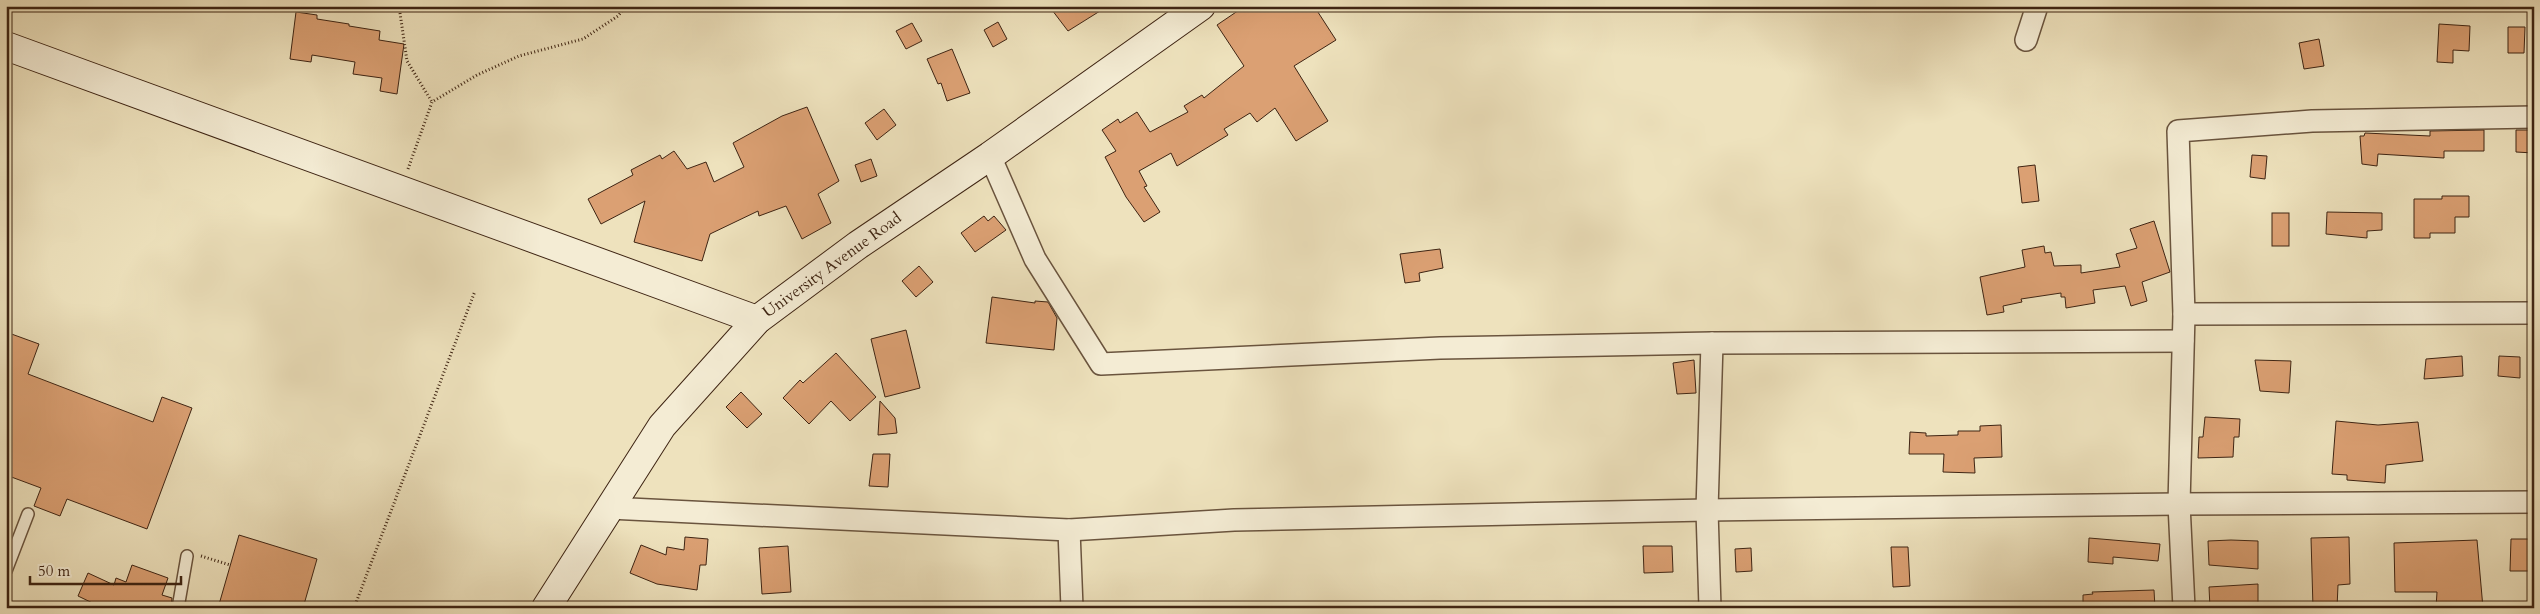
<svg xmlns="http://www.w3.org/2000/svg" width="2540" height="614" viewBox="0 0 2540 614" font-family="Cardo,serif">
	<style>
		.building { fill: #dba073; stroke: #3e2413 }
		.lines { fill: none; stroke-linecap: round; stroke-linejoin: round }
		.lane-casing { stroke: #6a543e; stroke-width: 14 }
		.street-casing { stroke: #6a543e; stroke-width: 24 }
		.secondary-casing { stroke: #3e2413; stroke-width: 30 }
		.path { stroke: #3e2413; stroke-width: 3; stroke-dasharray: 1 2.5; stroke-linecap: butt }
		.lane { stroke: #f4ecd4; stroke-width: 11 }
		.street { stroke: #f4ecd4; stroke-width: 21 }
		.secondary { stroke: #f4ecd4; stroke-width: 28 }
		.labels { text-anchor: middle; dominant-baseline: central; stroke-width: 4.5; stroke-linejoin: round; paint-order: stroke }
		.street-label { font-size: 16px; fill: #3e2413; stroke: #f4ecd4 }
	</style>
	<rect width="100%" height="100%" fill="#eee2bd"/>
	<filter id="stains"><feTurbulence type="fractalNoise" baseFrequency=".004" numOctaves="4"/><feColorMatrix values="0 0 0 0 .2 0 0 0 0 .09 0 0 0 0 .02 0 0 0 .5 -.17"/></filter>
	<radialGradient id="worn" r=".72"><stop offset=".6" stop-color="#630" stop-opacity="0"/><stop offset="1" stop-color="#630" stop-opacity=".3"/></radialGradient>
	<!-- building -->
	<g class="building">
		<polygon points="1049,6 1108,6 1068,31"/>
		<polygon points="1245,6 1314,6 1336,40 1294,66 1328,121 1296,141 1275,108 1257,122 1250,113 1224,129 1228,135 1177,166 1171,153 1139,171 1147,186 1144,187 1160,212 1144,222 1126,197 1105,157 1116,151 1102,130 1118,119 1120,123 1137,112 1150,132 1188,112 1184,106 1202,95 1204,98 1244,66 1217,25"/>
		<polygon points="296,12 317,15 317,19 349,24 349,26 380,31 379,40 404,44 397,94 380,91 382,78 353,74 355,62 312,55 311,62 290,59"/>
		<polygon points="998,22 1007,39 993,47 984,30"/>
		<polygon points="912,23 922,41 906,49 896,31"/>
		<polygon points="2439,24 2470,26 2469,51 2453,50 2453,63 2437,62"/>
		<polygon points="2508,27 2525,27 2524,53 2508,53"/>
		<polygon points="2319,39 2324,66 2304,69 2299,43"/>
		<polygon points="952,49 970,93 947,101 941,83 938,84 927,59"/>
		<polygon points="807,107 839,181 818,194 831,223 802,239 786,206 759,216 758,211 710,234 702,261 634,242 645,201 601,224 588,199 633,175 631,170 660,155 662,159 674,151 687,169 706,162 714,182 744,167 733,143 782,116"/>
		<polygon points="884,109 896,125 877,140 865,123"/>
		<polygon points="2484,130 2484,151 2444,151 2444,158 2378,154 2377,166 2362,164 2360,136 2364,136 2365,133 2430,136 2430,131"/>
		<polygon points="2516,130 2534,130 2534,153 2516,152"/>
		<polygon points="2252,155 2267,156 2265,179 2250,177"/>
		<polygon points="871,159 877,176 861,182 855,165"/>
		<polygon points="2035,165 2039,201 2022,203 2018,167"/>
		<polygon points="2442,196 2469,196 2469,217 2455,217 2455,233 2430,233 2430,238 2414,238 2414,199 2442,199"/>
		<polygon points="2327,212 2382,213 2382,230 2367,231 2367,238 2326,234"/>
		<rect x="2272" y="213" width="17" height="33"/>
		<polygon points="984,216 988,221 994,216 1006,230 975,252 961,233"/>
		<polygon points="2154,221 2170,272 2142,282 2147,301 2131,306 2125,286 2093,290 2095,303 2066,308 2065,297 2061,297 2061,293 2021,299 2022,302 2003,306 2004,312 1987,315 1980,277 2025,267 2022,250 2044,246 2045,253 2051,252 2054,266 2081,265 2081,273 2120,267 2116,254 2137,248 2130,229"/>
		<polygon points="1440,249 1443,268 1419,273 1420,281 1405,283 1400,254"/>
		<polygon points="919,266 933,282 916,297 902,281"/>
		<polygon points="992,297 1035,303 1035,301 1048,302 1057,318 1054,350 986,343"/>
		<polygon points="906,330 920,388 885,397 871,339"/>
		<polygon points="6,332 39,344 28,374 153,422 162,397 192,408 147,529 67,499 60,516 34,506 41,488 6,475"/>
		<polygon points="836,353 876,397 850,421 831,401 809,424 783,398 800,380 803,383"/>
		<polygon points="2462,356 2463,376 2424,379 2426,359"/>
		<polygon points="2499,356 2520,357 2520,378 2498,376"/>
		<polygon points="1694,360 1696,393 1677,394 1673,363"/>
		<polygon points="2255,360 2291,361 2289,393 2260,391"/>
		<polygon points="741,392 762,414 747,428 726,407"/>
		<polygon points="880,401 895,418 897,433 878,435"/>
		<polygon points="2205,417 2240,419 2239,437 2234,437 2233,457 2198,458 2199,437 2203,437"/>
		<polygon points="2336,421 2378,425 2418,422 2423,461 2386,465 2385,483 2347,480 2347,475 2332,474"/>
		<polygon points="2001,425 2002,457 1974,458 1975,473 1943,472 1944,454 1909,454 1910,432 1926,433 1926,436 1958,435 1958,431 1980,431 1980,426"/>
		<polygon points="873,454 890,454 888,487 869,486"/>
		<polygon points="239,535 317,559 303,608 218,608"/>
		<polygon points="685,537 708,539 706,565 700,565 697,590 657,584 630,573 641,545 666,555 667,547 684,550"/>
		<polygon points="2349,537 2350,584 2338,585 2337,608 2313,608 2311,538"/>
		<polygon points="2089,538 2160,544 2158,561 2113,557 2113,564 2088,562"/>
		<polygon points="2511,539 2534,539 2534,571 2510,571"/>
		<polygon points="2231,540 2258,541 2258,569 2209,565 2208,541"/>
		<polygon points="2477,540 2483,608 2436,608 2437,592 2395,592 2394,543"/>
		<polygon points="788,546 791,592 762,594 759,548"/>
		<polygon points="1643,546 1672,546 1673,572 1644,573"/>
		<polygon points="1891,547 1908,547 1910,586 1893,587"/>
		<polygon points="1751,548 1752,571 1736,572 1735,549"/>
		<polygon points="132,565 168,578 162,595 172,598 171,608 103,608 78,596 88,573 114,585 116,578 126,582"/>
		<polygon points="2258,584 2258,608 2210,608 2209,587"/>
		<polygon points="2154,590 2155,608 2083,608 2083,595 2093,594 2092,592"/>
	</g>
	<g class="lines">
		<!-- lane casing -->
		<g class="lane-casing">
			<g id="lane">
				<polyline points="6,571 28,514"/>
				<polyline points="178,608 187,556"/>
			</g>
		</g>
		<!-- street casing -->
		<g class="street-casing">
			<g id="street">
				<polyline points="2026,40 2037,6"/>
				<polyline points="990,156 1035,259 1101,364 1440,348 1712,343 2183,341"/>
				<polyline points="2184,314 2534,313"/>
				<polyline points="609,508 1069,530 1234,520 1707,510 2179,504 2534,502"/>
				<polyline points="1069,530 1072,608"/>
				<polyline points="1710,608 1707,510 1712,343"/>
				<polyline points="2184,608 2179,504 2184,314 2178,131 2312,121 2534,117"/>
			</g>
		</g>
		<!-- secondary casing -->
		<g class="secondary-casing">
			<g id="secondary">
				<polyline points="6,46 757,320"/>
				<polyline points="546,608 662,426 757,320 858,245 990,156 1201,6"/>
			</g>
		</g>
		<!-- path -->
		<g class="path">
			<polyline points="399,6 407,61 432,102"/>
			<polyline points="408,169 432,102 477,75 519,56 583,39 618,16 626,6"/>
			<polyline points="201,556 230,565"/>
			<polyline points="354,608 475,291"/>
		</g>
		<!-- lane -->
		<use href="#lane" class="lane"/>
		<!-- street -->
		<use href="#street" class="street"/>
		<!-- secondary -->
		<use href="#secondary" class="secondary"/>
	</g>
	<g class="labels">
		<!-- street labels -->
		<g class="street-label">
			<text transform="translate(832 265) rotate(-36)">University Avenue Road</text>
		</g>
	</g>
	<!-- margin -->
	<rect width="2540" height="614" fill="none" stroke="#eee2bd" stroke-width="25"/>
	<rect x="8" y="8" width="2525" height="599" fill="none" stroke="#3e2413" stroke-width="2.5"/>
	<rect x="12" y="12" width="2515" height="589" fill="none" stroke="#3e2413"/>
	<!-- scale -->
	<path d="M30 576v8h151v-8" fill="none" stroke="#3e2413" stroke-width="2.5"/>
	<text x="38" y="576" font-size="15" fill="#3e2413" stroke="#f4ecd4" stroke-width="4" paint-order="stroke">50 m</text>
	<rect width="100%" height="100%" filter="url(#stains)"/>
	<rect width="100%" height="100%" fill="url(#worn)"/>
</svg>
